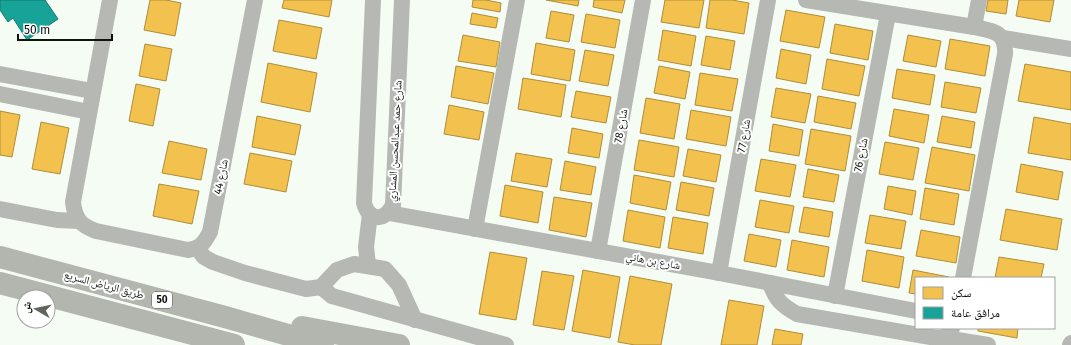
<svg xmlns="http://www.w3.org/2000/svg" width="1071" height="345" viewBox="0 0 1071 345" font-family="'Fira Sans','Noto Naskh Arabic',sans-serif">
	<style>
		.homes { fill: #f2c14e; stroke: #ae8d3a }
		.public { fill: #17a398; stroke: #14786e }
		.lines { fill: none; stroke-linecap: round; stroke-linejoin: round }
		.minor { stroke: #b6b8b3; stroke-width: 16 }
		.highway { stroke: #b3b6ae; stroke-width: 22 }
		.labels { text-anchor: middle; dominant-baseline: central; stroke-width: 4; stroke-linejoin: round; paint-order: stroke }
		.shield { fill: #fff; stroke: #565a55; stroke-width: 1 }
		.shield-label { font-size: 10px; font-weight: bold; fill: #0e130c }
		.street-label { font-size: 11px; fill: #0e130c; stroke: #fff }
	</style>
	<rect width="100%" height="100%" fill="#f5fcf4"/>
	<!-- homes -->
	<g class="homes">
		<polygon points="150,0 166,0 181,3 175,36 144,30"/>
		<polygon points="284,0 332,0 329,17 282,8"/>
		<polygon points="473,0 486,0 501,3 500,12 472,7"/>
		<polygon points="546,0 579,0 578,6"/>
		<polygon points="594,0 625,0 622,13 593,7"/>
		<polygon points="665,0 704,0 699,28 661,22"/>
		<polygon points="710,0 732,0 749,3 744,34 706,28"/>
		<polygon points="988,0 1008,0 1006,14 986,11"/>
		<polygon points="1019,0 1054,0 1050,22 1016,16"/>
		<polygon points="786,10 825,17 819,48 780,41"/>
		<polygon points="551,11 574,15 569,42 546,38"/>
		<polygon points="472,13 498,18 496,28 470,24"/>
		<polygon points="586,14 620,20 615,48 581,42"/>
		<polygon points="279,20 322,28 316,59 273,51"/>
		<polygon points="835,24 873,31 868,60 830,53"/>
		<polygon points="663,30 696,36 691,66 658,60"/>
		<polygon points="463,35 500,42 496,67 458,61"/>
		<polygon points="908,35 941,41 936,67 903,61"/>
		<polygon points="706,36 735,41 730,70 701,65"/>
		<polygon points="950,39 990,46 985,76 945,69"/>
		<polygon points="536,43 575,50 570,81 531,74"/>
		<polygon points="145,44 172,49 166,81 139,76"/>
		<polygon points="781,49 811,55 806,84 776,78"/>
		<polygon points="585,50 614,55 608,86 579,81"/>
		<polygon points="827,59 865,66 859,96 822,89"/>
		<polygon points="268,63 317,73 310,112 261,102"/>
		<polygon points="1025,64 1071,72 1071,110 1018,101"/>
		<polygon points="456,66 494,73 488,104 451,97"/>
		<polygon points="659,66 690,72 685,99 654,93"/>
		<polygon points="897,69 935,75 930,105 892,98"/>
		<polygon points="700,73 738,79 732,111 695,105"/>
		<polygon points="523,78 566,85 561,117 518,109"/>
		<polygon points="945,82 981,88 976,113 941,107"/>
		<polygon points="136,84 160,89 153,126 129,121"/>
		<polygon points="776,88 811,94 805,123 771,117"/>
		<polygon points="576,91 611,97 606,123 571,117"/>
		<polygon points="818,96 856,103 851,129 814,122"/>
		<polygon points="646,98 680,104 674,139 640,133"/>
		<polygon points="449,105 484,112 479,140 444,134"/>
		<polygon points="894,109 929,115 924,143 889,136"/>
		<polygon points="691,110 731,117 726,146 686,139"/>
		<polygon points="0,111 20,115 12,157 0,155"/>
		<polygon points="257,116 301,125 295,155 252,147"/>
		<polygon points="942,116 975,122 971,148 937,142"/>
		<polygon points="1034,117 1071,124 1071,160 1028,153"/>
		<polygon points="41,122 69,128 60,174 32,169"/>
		<polygon points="773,124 803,130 799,156 769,151"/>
		<polygon points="572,128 603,134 599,158 568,153"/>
		<polygon points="811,129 851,136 845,171 805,164"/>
		<polygon points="639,140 679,147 674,177 634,170"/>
		<polygon points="169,141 207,149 201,180 162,173"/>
		<polygon points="885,142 919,148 913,180 879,174"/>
		<polygon points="932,147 975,155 969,191 925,183"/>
		<polygon points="688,149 721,155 716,182 683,176"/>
		<polygon points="250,153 292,161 286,192 244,184"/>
		<polygon points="516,153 552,159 547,187 511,181"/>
		<polygon points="761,159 796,165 790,197 755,191"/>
		<polygon points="565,161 596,167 591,195 560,190"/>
		<polygon points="1021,164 1063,172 1058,200 1016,192"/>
		<polygon points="808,169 839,175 834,202 803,197"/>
		<polygon points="634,175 671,182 666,210 630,203"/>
		<polygon points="681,182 714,188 709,216 676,210"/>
		<polygon points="159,184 199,191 192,224 153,216"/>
		<polygon points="505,185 543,192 538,223 500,216"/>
		<polygon points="888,186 916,191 912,215 884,209"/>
		<polygon points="925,188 959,194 954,225 920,219"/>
		<polygon points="554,197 592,203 586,237 549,230"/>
		<polygon points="760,200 794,206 789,233 755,227"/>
		<polygon points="804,207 833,212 829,237 799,232"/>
		<polygon points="1006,209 1062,219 1057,250 1000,240"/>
		<polygon points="628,210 665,217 660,248 623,241"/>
		<polygon points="870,215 906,221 901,249 865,243"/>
		<polygon points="673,217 708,223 703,254 668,248"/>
		<polygon points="921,230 960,237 956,263 916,256"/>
		<polygon points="749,234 781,240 776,267 744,261"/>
		<polygon points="792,240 829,247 824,277 787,270"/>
		<polygon points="867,250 904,257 899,288 862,281"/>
		<polygon points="490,252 527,258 516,320 479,314"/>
		<polygon points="999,257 1044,264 1041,278 995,278"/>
		<polygon points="583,270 620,277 610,338 572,331"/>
		<polygon points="913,270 949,277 948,278 916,278 916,294 909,293"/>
		<polygon points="542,271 574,276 564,330 533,325"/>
		<polygon points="630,276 672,284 661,345 635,345 618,342"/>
		<polygon points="729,300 764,306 757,345 721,345"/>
		<polygon points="978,328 1018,328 1017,338 978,331"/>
		<polygon points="775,329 803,334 801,345 772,345"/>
	</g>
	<!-- public -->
	<polygon class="public" points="0,0 45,0 58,19 27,40 13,18 8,22 0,10"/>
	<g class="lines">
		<!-- minor -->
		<g class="minor">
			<path d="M 110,0 L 73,202 C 75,219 80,225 96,231 L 188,250 C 201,248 204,243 210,232 L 255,0"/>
			<path d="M 373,0 L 364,203 C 369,222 385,221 393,205 L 402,0"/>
			<path d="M 806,0 L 974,27 C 993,31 1006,31 1005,54 L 963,278"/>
			<polyline points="974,27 979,0"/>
			<polyline points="1003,38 1071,49"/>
			<polyline points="0,74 92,91"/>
			<polyline points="0,94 89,112"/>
			<polyline points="0,209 57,220 79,221"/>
			<polyline points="389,213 719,273 916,311"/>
			<polyline points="475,229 517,0"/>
			<polyline points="197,248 204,257 213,262 245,273 306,289 321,287 337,270 354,264 385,269 399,285 415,320"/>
			<polyline points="598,251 643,0"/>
			<polyline points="368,265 366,247 370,214"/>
			<polyline points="719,273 768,0"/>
			<path d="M 770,283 C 776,300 781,305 797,314 L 936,338 C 945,338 949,337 952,328"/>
			<polyline points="321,287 332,296 506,345"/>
			<polyline points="835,296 888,14"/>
			<polyline points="945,338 988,345"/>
			<polyline points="1070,345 1071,343"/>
		</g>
		<!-- highway -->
		<g class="highway">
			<polyline points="0,257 225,317 323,345"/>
			<polyline points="0,283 234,345"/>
			<polyline points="302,327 399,345"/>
		</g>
	</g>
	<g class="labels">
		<!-- shield labels -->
		<rect class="shield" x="152" y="292" width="20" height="16" rx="3"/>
		<g class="shield-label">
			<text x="162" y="300">50</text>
		</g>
		<!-- street labels -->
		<g class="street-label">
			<text transform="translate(621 126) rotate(-80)">شارع 78</text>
			<text transform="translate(744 136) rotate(-80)">شارع 77</text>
			<text transform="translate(395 141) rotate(-87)">شارع حمد عبدالمحسن المشاري</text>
			<text transform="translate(861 155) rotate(-79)">شارع 76</text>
			<text transform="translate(221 177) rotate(-79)">شارع 44</text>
			<text transform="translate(653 261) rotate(10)">شارع بن هاني</text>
			<text transform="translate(104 285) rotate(15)">طريق الرياض السريع</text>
		</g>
	</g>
	<!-- legend -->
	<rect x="915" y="277" width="140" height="52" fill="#ffffff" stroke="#9fa19e"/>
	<rect x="923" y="287" width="20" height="12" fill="#f2c14e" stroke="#9fa19e"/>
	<text x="951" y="297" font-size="12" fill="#0e130c">سكن</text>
	<rect x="923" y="307" width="20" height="12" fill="#17a398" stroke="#9fa19e"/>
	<text x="951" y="317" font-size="12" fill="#0e130c">مرافق عامة</text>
	<!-- north arrow -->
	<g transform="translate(36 309) rotate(279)"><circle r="19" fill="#ffffff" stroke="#9fa19e"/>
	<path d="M0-3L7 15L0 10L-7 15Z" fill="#5f655d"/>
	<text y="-6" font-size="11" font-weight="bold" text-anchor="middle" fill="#0e130c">ش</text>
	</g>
	<!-- scale -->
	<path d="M18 34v6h94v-6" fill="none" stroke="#0e130c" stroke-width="2"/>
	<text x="24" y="34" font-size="12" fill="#0e130c" stroke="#ffffff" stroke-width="3" paint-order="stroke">50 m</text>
</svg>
